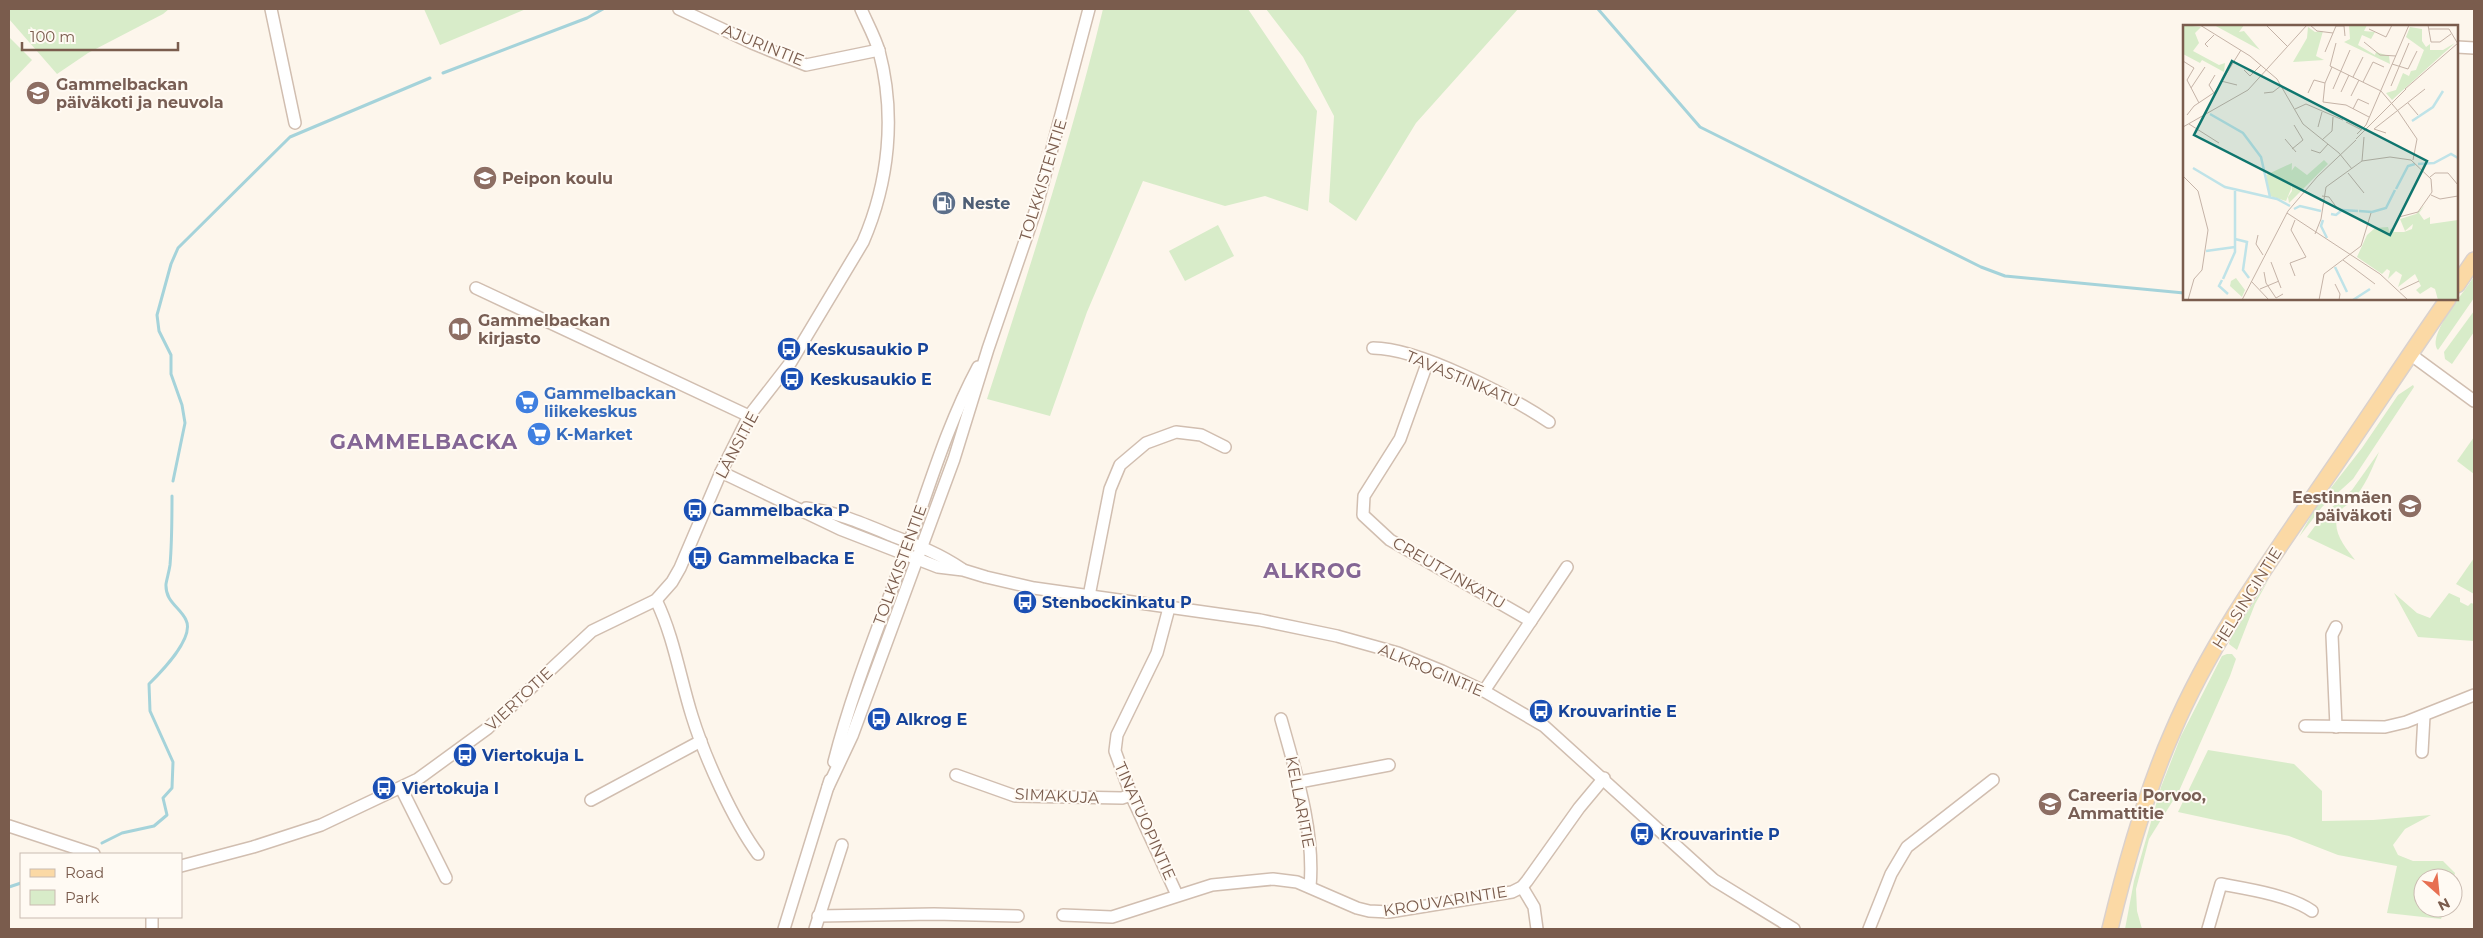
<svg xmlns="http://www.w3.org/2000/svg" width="2483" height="938" viewBox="0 0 2483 938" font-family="Montserrat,sans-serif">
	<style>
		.green { fill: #d8ecc9 }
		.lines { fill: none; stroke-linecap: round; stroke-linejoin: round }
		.stream { stroke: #a5d3da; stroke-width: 3 }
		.minor-casing { stroke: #d1beb0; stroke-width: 14 }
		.major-casing { stroke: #dad1cd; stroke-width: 18 }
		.minor { stroke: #fff; stroke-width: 11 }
		.major { stroke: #fbd9a5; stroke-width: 15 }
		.labels { text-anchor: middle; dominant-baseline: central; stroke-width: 4; stroke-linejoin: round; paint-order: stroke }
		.street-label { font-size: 16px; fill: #7a5c4d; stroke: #fffaf3 }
		.education-label { font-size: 16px; font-weight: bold; fill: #785e54; stroke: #fffaf3; text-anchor: start }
		.service-label { font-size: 16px; font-weight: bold; fill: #4e5e75; stroke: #fffaf3; text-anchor: start }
		.transit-label { font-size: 16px; font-weight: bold; fill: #164399; stroke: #fffaf3; text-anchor: start }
		.shop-label { font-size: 16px; font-weight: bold; fill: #366cbe; stroke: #fffaf3; text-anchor: start }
		.district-label { font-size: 21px; font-weight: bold; letter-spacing: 1px; fill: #846695; stroke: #fffaf3 }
		.inset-river { fill: none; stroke: #bfe3e8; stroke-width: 2.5 }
		.inset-road { fill: none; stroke: #c5b3a7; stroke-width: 1 }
		.view { fill: #0f766e; fill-opacity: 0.15; stroke: #0f766e; stroke-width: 2.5 }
		.inset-edge { fill: none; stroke: #7a5c4d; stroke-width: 2.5 }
	</style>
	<rect width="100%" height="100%" fill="#fdf6ec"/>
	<!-- green -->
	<g class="green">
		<polygon points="9,9 169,9 163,14 88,53 57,74 9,19"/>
		<polygon points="424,9 526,9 440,45"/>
		<path d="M 1103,9 L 1248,9 L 1317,111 L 1308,211 L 1265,196 L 1225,206 L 1143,181 L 1087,312 L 1050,416 L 987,399 C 1029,270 1071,141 1103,9 Z"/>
		<polygon points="1266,9 1518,9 1416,123 1356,221 1329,202 1334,116 1303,57"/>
		<polygon points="9,37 32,60 9,84"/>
		<polygon points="1218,225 1234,256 1185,281 1169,251"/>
		<path d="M 2474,276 L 2474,298 L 2438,350 C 2426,335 2466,291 2474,276 Z"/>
		<polygon points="2474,311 2474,332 2452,364 2445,359 2444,352"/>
		<polygon points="2413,385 2414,387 2353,479 2322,507 2299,537 2316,507 2362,448 2398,395"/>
		<polygon points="2474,437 2474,474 2457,461"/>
		<path d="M 2379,452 C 2372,469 2365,487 2352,501 C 2349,504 2343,507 2340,511 C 2329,529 2345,547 2355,560 L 2307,537 L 2323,515 L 2352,490 Z"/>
		<polygon points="2474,558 2474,594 2456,584"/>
		<polygon points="2269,579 2255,604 2237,650 2229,644 2231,637"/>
		<polygon points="2394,593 2417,613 2430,618 2449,593 2460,598 2460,602 2468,606 2471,603 2474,604 2474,641 2418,637"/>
		<polygon points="2227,654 2232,654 2236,659 2230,676 2179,791 2149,839 2136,889 2137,911 2142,929 2125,929 2134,881 2161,787 2181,736 2222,656"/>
		<polygon points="2208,750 2294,764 2322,791 2322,821 2373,820 2431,815 2405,829 2393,845 2398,855 2413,861 2443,861 2455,873 2453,880 2453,878 2423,878 2423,908 2445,908 2441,919 2387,913 2397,866 2338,855 2289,836 2178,812"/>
	</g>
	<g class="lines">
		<!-- stream -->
		<g class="stream">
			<polyline points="1598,9 1700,127 1981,267 2005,276 2184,293"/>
			<polyline points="443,73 587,18 603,9"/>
			<polyline points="173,481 185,423 182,405 171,374 171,355 159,331 157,315 171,264 178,248 290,137 430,78"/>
			<path d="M 102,843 L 122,833 L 154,826 L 167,815 L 163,798 L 172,788 L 173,762 L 150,711 L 149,684 C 161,672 195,638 186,620 C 180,607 165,602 166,584 C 167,578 169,572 170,565 C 172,542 172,519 172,496"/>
			<polyline points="9,887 21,883"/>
		</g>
		<!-- minor casing -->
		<g class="minor-casing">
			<g id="minor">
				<polyline points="271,9 295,123"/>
				<polyline points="679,9 752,43 806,65 879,50"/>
				<polyline points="2457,47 2474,48"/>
				<polyline points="476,288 749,416"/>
				<path d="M 1373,348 C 1419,348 1510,396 1549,422"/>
				<polyline points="2410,354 2474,401"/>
				<polyline points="1428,361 1400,439 1364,496 1363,515 1390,540 1531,621"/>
				<polyline points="721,472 840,529 938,567 963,570 986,577 1034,588 1260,620 1337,636 1398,653 1442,671 1484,691 1544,726 1714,880 1794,929"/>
				<path d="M 806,508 C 837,512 864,524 893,536 C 917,545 940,554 962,569"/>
				<polyline points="1089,596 1110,489 1120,465 1146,443 1176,432 1201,435 1225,447"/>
				<path d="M 656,600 C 674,637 680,678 692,716 C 705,758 733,820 758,854"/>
				<polyline points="1169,608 1157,653 1117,735 1115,751 1131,795 1177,895"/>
				<polyline points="2336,627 2332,635 2336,727"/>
				<polyline points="1484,691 1567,567"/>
				<path d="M 1281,719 C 1296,773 1315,831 1310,887"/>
				<polyline points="2305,726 2385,727 2406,722 2474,695"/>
				<polyline points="2422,752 2424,716"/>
				<path d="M 834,762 C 853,687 883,616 909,543 C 930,484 948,423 978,367"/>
				<polyline points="956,775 1015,796 1122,798 1131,795"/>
				<polyline points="1299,782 1389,765"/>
				<polyline points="828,787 852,736 954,459 988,349 1036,209 1089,9"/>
				<polyline points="401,788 446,878"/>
				<polyline points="591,800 701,741"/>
				<polyline points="9,826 94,854"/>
				<path d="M 181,866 L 253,847 L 321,825 L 418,779 L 488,728 L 592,631 L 656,600 L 672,582 L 680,568 L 721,472 L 749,416 L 791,362 L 863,242 C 889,182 896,115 879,51 C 875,37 867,23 861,9"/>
				<polyline points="1522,887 1534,907 1537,929"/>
				<polyline points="1063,915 1112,917 1212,885 1273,879 1297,882 1357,908 1369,911 1389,912 1512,892 1522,887 1527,881 1579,808 1604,778"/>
				<polyline points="818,916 934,914 1018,916"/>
				<polyline points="152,929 152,917"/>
				<polyline points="784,929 830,780"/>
				<polyline points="815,929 842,845"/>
				<polyline points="1869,929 1891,874 1907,847 1993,780"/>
				<path d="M 2208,929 L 2221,884 C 2248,889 2289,895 2312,911"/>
			</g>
		</g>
		<!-- major casing -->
		<g class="major-casing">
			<g id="major">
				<polyline points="2457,285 2474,260"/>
				<path d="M 2110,929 C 2126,863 2145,794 2173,731 C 2212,640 2271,559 2327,477 C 2368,418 2407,358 2448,299"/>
			</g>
		</g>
		<!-- minor -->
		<use href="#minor" class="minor"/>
		<!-- major -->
		<use href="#major" class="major"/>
	</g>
	<!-- icons -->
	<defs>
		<g id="school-disc" transform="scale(1.25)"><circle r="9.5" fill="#8d6e63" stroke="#fffaf3"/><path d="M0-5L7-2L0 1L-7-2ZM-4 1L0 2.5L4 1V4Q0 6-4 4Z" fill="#fff"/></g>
		<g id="fuel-disc" transform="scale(1.25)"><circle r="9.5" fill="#5c6f8a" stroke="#fffaf3"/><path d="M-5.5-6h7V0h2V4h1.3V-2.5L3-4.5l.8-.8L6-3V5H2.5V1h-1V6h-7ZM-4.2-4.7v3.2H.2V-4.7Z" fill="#fff"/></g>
		<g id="library-disc" transform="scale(1.25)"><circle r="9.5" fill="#8d6e63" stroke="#fffaf3"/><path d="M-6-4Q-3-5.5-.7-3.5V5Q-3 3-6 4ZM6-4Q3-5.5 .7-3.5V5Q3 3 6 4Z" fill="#fff"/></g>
		<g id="bus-disc" transform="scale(1.25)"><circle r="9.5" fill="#1a4fb4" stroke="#fffaf3"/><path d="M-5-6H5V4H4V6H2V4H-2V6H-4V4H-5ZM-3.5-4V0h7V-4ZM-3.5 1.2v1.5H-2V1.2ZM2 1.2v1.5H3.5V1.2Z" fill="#fff"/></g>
		<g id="supermarket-disc" transform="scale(1.25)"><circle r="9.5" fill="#3f7fe0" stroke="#fffaf3"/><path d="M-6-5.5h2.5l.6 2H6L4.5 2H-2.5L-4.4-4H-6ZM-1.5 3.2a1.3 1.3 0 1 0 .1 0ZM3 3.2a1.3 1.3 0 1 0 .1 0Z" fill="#fff"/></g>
	</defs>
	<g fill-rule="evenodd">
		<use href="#school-disc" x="38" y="93"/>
		<use href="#school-disc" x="485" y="178"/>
		<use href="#fuel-disc" x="944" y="203"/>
		<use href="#library-disc" x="460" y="329"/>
		<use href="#bus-disc" x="789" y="349"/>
		<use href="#bus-disc" x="792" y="379"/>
		<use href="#supermarket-disc" x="527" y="402"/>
		<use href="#supermarket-disc" x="539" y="434"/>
		<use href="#school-disc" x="2410" y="506"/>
		<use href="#bus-disc" x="695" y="510"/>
		<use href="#bus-disc" x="700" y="558"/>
		<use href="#bus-disc" x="1025" y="602"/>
		<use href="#bus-disc" x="1541" y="711"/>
		<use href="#bus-disc" x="879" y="719"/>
		<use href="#bus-disc" x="465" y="755"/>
		<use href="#bus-disc" x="384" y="788"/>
		<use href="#school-disc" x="2050" y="804"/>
		<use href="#bus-disc" x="1642" y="834"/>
	</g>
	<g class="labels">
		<!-- street labels -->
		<g class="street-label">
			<text transform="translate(763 45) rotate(22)">AJURINTIE</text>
			<text transform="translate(1043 180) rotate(-73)">TOLKKISTENTIE</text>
			<text transform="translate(1463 379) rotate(23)">TAVASTINKATU</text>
			<text transform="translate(737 445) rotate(-62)">LÄNSITIE</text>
			<text transform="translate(900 565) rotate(-70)">TOLKKISTENTIE</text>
			<text transform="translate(1449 573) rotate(30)">CREUTZINKATU</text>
			<text transform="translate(2247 598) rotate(-58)">HELSINGINTIE</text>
			<text transform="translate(1431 670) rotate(23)">ALKROGINTIE</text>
			<text transform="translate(519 699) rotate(-43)">VIERTOTIE</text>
			<text transform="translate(1057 796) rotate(3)">SIMAKUJA</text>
			<text transform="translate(1300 802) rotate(79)">KELLARITIE</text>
			<text transform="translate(1145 821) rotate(66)">TINATUOPINTIE</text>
			<text transform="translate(1445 901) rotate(-9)">KROUVARINTIE</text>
		</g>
		<!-- education labels -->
		<g class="education-label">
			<text x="56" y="84">Gammelbackan<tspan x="56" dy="18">päiväkoti ja neuvola</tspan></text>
			<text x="502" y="178">Peipon koulu</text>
			<text x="478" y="320">Gammelbackan<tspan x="478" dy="18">kirjasto</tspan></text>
			<text x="2392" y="497" text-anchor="end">Eestinmäen<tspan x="2392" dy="18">päiväkoti</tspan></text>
			<text x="2068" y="795">Careeria Porvoo,<tspan x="2068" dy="18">Ammattitie</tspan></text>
		</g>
		<!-- service labels -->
		<g class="service-label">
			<text x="962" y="203">Neste</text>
		</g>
		<!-- transit labels -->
		<g class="transit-label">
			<text x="806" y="349">Keskusaukio P</text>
			<text x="810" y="379">Keskusaukio E</text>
			<text x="712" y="510">Gammelbacka P</text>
			<text x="718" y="558">Gammelbacka E</text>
			<text x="1042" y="602">Stenbockinkatu P</text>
			<text x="1558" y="711">Krouvarintie E</text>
			<text x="896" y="719">Alkrog E</text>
			<text x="482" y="755">Viertokuja L</text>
			<text x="402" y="788">Viertokuja I</text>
			<text x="1660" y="834">Krouvarintie P</text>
		</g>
		<!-- shop labels -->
		<g class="shop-label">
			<text x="544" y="393">Gammelbackan<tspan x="544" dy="18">liikekeskus</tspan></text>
			<text x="556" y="434">K-Market</text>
		</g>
		<!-- district labels -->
		<g class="district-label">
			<text x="424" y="441">GAMMELBACKA</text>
			<text x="1313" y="570">ALKROG</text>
		</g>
	</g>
	<!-- overview -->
	<g transform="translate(2183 25)">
		<rect width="275" height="275" fill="#fdf6ec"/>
		<path d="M 0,0 L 18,2 L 12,8 L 16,18 L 10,26 L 36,40 L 42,38 L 41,47 L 19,35 L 17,38 L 0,29 ZM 31,0 L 61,0 L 56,7 L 61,6 L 77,25 ZM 166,0 L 184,0 L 181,6 L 192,7 L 188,14 L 179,10 L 175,20 L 192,30 L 193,27 L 206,31 L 207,39 L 161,17 L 167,14 ZM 125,2 L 132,7 L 140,6 L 133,31 L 141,35 L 110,37 L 124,13 ZM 227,2 L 239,4 L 239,16 L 243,22 L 247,19 L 247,25 L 260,25 L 272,18 L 209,75 L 203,68 L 213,65 L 220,48 L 226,51 L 228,46 L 233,45 L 241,25 L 223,12 ZM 141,135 L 145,139 L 106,178 L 105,172 L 109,166 L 107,148 L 112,141 L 124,150 ZM 109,138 L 108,164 L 103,176 L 87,171 L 83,150 ZM 242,180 L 236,188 L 241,195 L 247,192 L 247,199 L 275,195 L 275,275 L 255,275 L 252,264 L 248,262 L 237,269 L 233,265 L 238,261 L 232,249 L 215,262 L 219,250 L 213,246 L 205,254 L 207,246 L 204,244 L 199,249 L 174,232 L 184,210 L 192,203 L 205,202 L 207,208 L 207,204 L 210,203 L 211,207 L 221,207 L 229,204 L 230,199 L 222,206 L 217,194 L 233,189 ZM 53,253 L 62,265 L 59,272 L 47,261 L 48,256 Z" fill="#d8ecc9"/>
		<path class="inset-river" d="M 27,89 L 60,108 L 78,132 L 87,172M 229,96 L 250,82 L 260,66M 235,139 L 251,138 L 268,129 L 275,133M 10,143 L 42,162 L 94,174 L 107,181M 213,164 L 225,141 L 232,139M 111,184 L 117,181 L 138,186M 176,186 L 189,187 L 203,183 L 212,165M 148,189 L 153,190 L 159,185 L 175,186M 140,195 L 138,201 L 144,213M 52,214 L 64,217 L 60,245 L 66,253M 23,226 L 52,222M 152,242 L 164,267M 40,254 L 52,227 L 52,166M 39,255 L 36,261 L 45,269M 170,275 L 187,264"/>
		<path class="inset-road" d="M 17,0 L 67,31 L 94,54 L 120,99 L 156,128 L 169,144M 83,0 L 105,22M 127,0 L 134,6 L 150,8M 245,0 L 248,17 L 257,17 L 268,9M 186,4 L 203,12 L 209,0M 246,4 L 266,4 L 275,19M 181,17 L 197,30 L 213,31M 153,18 L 147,41 L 198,66 L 215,86M 25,22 L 22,19 L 31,10M 142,27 L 153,1 L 161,1 L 162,11M 0,36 L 11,43 L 4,55 L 16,78M 209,39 L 225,44 L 234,26M 149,42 L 142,58 L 140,77 L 163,80 L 186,92M 61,45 L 67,51 L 78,40M 170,52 L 180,32M 38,56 L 54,60M 180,57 L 190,37 L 201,42M 208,61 L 226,18M 8,63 L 22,42M 150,64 L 167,25M 222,64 L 275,18M 158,67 L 166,50M 31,68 L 26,60 L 32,50M 81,68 L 90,67 L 99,60M 125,68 L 131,55 L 142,58M 168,71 L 176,55M 225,78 L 235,90M 112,84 L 123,79 L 160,95M 170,84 L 175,74 L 186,79M 215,86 L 234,114 L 230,135M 4,90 L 11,81 L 32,67 L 58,25M 163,97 L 179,105M 6,99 L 36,118M 0,102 L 65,65 L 124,0M 135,102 L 139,87M 203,108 L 191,104 L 242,64M 174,109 L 183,100 L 226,0M 102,114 L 113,127M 173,114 L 223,64M 139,115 L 149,106 L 150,92M 109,124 L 120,115 L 111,100M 128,125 L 137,128 L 145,119M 179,136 L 207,132 L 228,135 L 248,154 L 249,167 L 235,187 L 216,192M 165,148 L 181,168M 0,151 L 15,166 L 25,205 L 19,245 L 11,254 L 5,275M 247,152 L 252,148 L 265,148 L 275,160M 248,170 L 257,174 L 275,171M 139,171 L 146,172 L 154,183M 104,188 L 197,249 L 225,275M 132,209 L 138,194 L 143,162 L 179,136 L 181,112M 75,210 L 73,219 L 80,230M 160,235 L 192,259M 88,237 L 98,263M 81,247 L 83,258 L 93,273 L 100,269M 112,251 L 107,238 L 123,232 L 108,205 L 112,195M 68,256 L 86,275M 152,259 L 157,269 L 156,275M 77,264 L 96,256M 217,265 L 236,256M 59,275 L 105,186 L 134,152 L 173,115M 136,275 L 141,249 L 178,221 L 188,188"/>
		<path class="view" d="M 49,36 L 244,136 L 207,210 L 11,110 Z"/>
		<rect width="275" height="275" class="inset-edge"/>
	</g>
	<!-- border -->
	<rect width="2483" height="938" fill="none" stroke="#7a5c4d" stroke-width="20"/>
	<!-- legend -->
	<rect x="20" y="853" width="162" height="65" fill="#fffaf3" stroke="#cabbb1"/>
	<rect x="30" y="869" width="25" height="8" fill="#fbd9a5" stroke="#cabbb1"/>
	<text x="65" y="878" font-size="15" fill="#7a5c4d">Road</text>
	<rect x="30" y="890" width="25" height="15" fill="#d8ecc9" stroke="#cabbb1"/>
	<text x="65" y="903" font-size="15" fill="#7a5c4d">Park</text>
	<!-- north arrow -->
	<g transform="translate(2438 893) rotate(153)"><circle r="24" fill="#fffaf3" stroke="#cabbb1"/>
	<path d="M0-4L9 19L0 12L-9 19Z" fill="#e76f51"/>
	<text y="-8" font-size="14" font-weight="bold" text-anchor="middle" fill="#7a5c4d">N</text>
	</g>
	<!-- scale -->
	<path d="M22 42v8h156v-8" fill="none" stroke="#7a5c4d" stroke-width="2.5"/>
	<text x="30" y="42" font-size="15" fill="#7a5c4d" stroke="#fffaf3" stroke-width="4" paint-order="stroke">100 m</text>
</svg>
